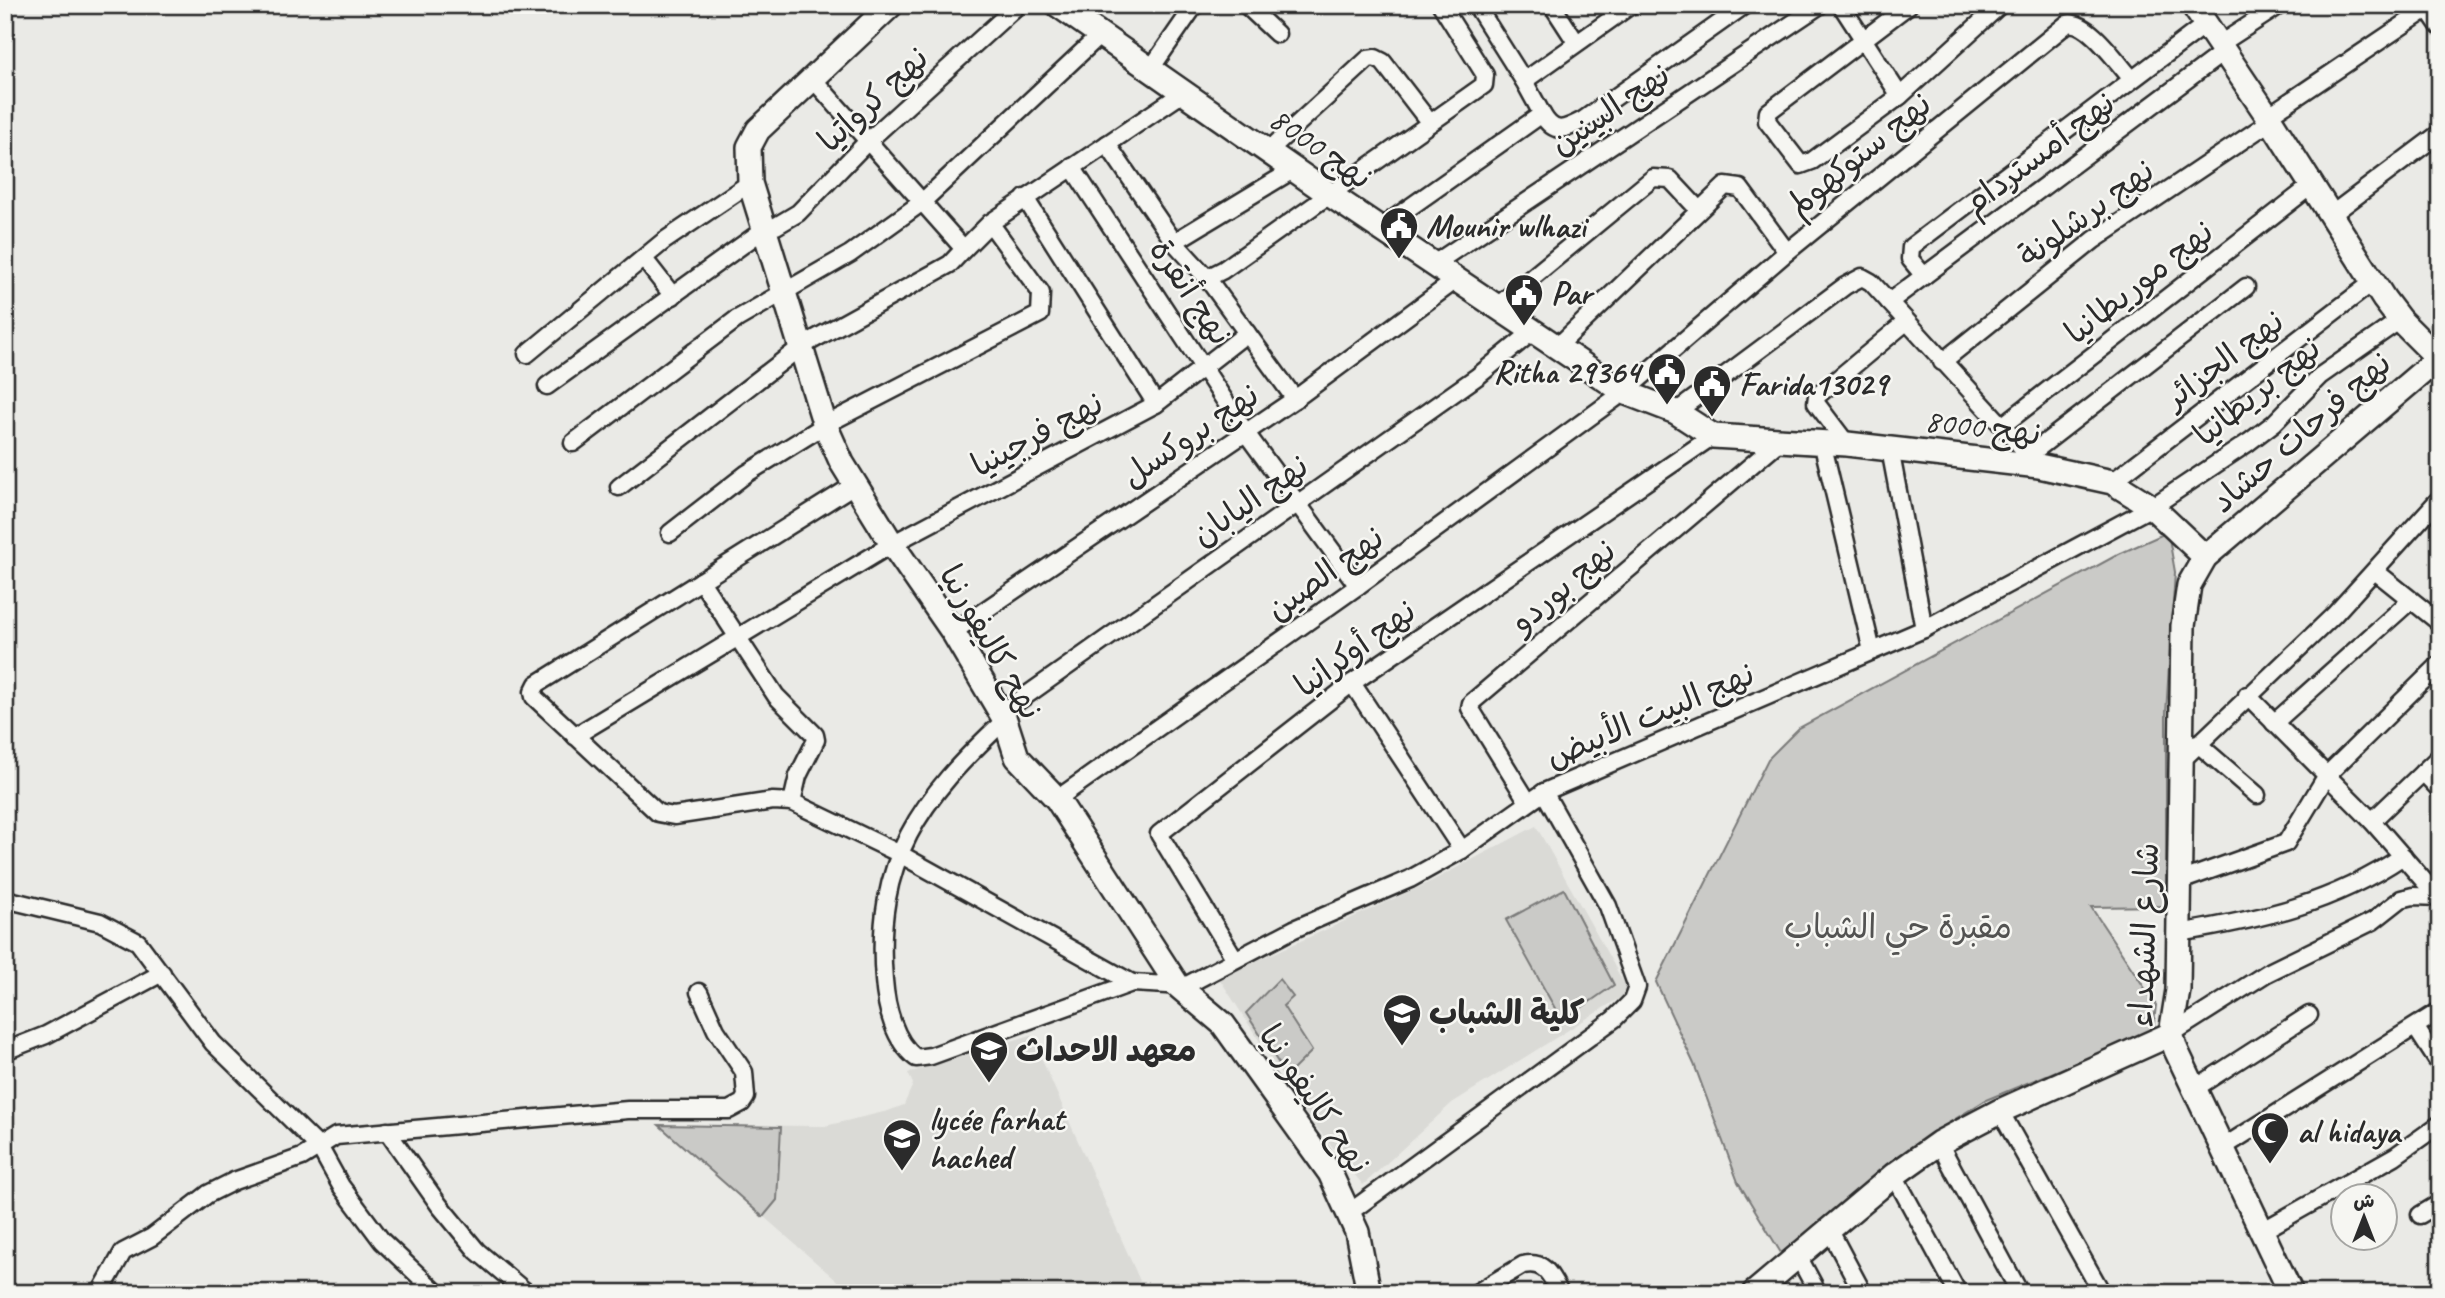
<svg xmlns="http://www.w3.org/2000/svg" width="2445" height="1298" viewBox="0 0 2445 1298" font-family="Caveat,'Playpen Sans Arabic',sans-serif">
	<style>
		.built { fill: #dadad6 }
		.green { fill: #cacac7; stroke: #7a7a79; stroke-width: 2 }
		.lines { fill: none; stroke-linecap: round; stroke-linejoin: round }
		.street-casing { stroke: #2b2b2b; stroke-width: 21 }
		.secondary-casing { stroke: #2b2b2b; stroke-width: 28 }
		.street { stroke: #f6f6f2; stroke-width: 16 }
		.secondary { stroke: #f6f6f2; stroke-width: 23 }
		.labels { text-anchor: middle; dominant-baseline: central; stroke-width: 5; stroke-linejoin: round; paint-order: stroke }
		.street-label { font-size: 33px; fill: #2b2b2b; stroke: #f6f6f2 }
		.poi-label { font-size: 33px; font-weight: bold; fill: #2b2b2b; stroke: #f6f6f2; text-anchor: start }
		.park-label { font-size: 33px; fill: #535352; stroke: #f6f6f2 }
	</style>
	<rect width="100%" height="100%" fill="#eaeae6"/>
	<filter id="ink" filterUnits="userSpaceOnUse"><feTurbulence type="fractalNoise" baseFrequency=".0143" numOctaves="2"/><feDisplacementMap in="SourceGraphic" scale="14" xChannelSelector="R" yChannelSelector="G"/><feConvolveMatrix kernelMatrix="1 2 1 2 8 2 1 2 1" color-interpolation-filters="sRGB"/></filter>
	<g filter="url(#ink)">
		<!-- built -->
		<g class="built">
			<polygon points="1536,826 1629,992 1452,1103 1363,1185 1309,1118 1219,978 1424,885"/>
			<polygon points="1031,1035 1140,1281 1118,1293 851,1293 659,1125 825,1126 888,1111 904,1105 913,1084 908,1073"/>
		</g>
		<!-- green -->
		<g class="green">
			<polygon points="2168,532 2175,572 2166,713 2166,906 2091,907 2156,1005 2153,1031 1986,1100 1931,1134 1796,1250 1781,1253 1738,1182 1694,1064 1656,982 1768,759 1799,728 2119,554"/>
			<polygon points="1564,889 1614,985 1562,1021 1506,920"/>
			<polygon points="1279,979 1293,997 1283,1006 1312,1051 1287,1076 1246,1013"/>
			<polygon points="659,1125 781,1127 777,1200 763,1217"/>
		</g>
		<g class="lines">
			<!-- street casing -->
			<g class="street-casing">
				<g id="street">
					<polyline points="1246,5 1277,34"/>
					<polyline points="1476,5 1524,81"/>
					<polyline points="1552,5 1576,42"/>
					<polyline points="1841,5 1900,96 1812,161 1801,165 1767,121 1768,112 1909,5"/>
					<polyline points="2425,5 2440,27"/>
					<polyline points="2220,44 2280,5"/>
					<polyline points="1150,70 1195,5"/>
					<polyline points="812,78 964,249 990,223 1183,93"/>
					<polyline points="1900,96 2000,5"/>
					<polyline points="1542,114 1524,81 1631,5"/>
					<polyline points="2268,116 2427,9"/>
					<polyline points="1107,144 1174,242 1207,278 1223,270 1484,85 1485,75 1441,5"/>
					<polyline points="1267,152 1368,59 1375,58 1383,62 1430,123"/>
					<polyline points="1072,167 1246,433 1358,586"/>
					<polyline points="1025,198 1156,404"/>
					<polyline points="2331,215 2440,133"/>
					<path d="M 1379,229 L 1542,114 C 1554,135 1564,130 1583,120 L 1745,5"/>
					<polyline points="1174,242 1293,170"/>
					<polyline points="644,259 673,296"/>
					<polyline points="1434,264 1820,5"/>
					<polyline points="1924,276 1910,259 1911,247 2206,24"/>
					<polyline points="1207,278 1247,333"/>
					<polyline points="1889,302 2225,51"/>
					<polyline points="1496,307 1653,178 1670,179 1698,209"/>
					<polyline points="1558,346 1725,186 1740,188 1787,252"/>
					<polyline points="527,354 664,241 750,183"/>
					<polyline points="1942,362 2094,240 2271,121"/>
					<polyline points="547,386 766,228 776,226 798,213 867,142 1018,5"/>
					<polyline points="1676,412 1845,286 1862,277 1871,282 2039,466"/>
					<polyline points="2002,426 2312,185"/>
					<polyline points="1822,442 1872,651"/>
					<polyline points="573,443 737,319 850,254 921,203 1099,36"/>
					<polyline points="1847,444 1816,403 1817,396 1906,322"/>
					<polyline points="1890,449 1924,629"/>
					<polyline points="2028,456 2246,287"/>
					<polyline points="2112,482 2373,282"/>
					<polyline points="854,485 537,684 533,692 534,697 658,813 674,816 773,801 792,802 898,853 1132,983"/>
					<polyline points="619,487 802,346 950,264 964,249"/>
					<polyline points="670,533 746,474 825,425 1040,314 1041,293 990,223"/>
					<polyline points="2375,571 2440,623"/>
					<polyline points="701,581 776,696 815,735 816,740 798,776 792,802"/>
					<polyline points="953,632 1295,399 1456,280"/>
					<polyline points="1352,683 1462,850"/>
					<polyline points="2247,695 2372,821 2438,897"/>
					<polyline points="1000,714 1478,376 1532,332"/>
					<path d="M 1005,720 C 920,799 874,860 884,980 C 886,1007 894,1041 916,1058 L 931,1056 L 1132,983 L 1185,986 L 1294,929 L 1410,879 L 1462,850 L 1544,792 L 1924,629 L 2152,507 L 2249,442 L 2274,423 L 2320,376 L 2400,320"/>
					<polyline points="2274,723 2410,601"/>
					<polyline points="575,736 892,544 1156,404 1247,333 1295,399"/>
					<polyline points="2197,743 2257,795"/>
					<polyline points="2179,763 2334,615 2440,498"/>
					<polyline points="2423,772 2440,790"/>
					<path d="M 1057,799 L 1358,586 L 1624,392 L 1787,252 L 2067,24 C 2088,19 2118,64 2132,79"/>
					<polyline points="1528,802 1470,708 1471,703 1781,440"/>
					<polyline points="2372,821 2440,756"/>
					<polyline points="2180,881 2286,843 2327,775 2440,664"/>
					<polyline points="5,899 100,922 138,942 213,1043 320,1148 341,1186 382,1241 437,1293"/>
					<path d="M 2179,933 C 2262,919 2332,904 2403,856"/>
					<polyline points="1235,959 1159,834 1352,683 1713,436"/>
					<polyline points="2416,1028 2438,1062"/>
					<polyline points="2171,1034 2267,973 2373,921 2401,899 2413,896 2440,897"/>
					<polyline points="5,1051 46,1035 162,973"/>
					<polyline points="2194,1089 2309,1015"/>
					<polyline points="2000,1111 2102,1293"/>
					<polyline points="387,1131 439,1205 477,1251 527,1293"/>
					<polyline points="1939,1143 2020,1293"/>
					<polyline points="2222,1148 2438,1012"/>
					<polyline points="1894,1175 1958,1293"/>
					<polyline points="1350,1212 1614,1019 1632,1001 1637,987 1608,906 1544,792"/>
					<polyline points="2420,1215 2440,1203"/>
					<polyline points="1829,1229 1863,1293"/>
					<polyline points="2262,1231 2395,1156 2440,1124"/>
					<polyline points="1797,1254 1818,1293"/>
					<polyline points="100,1293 123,1252 152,1237 208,1194 234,1181 302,1157 336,1136 628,1110 729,1110 742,1103 746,1097 744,1072 716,1030 699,992"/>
					<path d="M 1476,1293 L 1523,1265 C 1545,1260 1551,1276 1560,1293"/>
				</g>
			</g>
			<!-- secondary casing -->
			<g class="secondary-casing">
				<g id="secondary">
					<polyline points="891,5 758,130 749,147 750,183 825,425 842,463 892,544 953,632 1005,720 1017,757 1057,799 1178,986 1223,1024 1330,1173 1357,1232 1369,1293"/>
					<polyline points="1058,5 1329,194 1624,392 1676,412 1713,436 1847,444 2039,466 2112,482 2152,507 2205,557"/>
					<polyline points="2193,5 2271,121 2384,299 2400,320 2440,360"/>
					<polyline points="1754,1293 1894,1175 1939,1143 2000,1111 2171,1034"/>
					<polyline points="2291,1293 2176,1050 2171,1034 2178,990 2183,626 2189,585 2205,557 2440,357"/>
				</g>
			</g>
			<!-- street -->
			<use href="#street" class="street"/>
			<!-- secondary -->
			<use href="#secondary" class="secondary"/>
		</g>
	</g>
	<!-- icons -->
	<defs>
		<g id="civic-pin" transform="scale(2.0125)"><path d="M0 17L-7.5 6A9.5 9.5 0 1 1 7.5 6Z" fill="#2b2b2b" stroke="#f6f6f2"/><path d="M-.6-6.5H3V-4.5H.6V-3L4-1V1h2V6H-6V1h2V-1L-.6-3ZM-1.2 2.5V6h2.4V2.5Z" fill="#fff"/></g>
		<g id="school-pin" transform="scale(2.0125)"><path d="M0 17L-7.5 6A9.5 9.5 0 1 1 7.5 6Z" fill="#2b2b2b" stroke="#f6f6f2"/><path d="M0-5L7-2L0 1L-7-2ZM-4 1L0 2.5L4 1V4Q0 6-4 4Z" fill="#fff"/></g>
		<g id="university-pin" transform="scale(2.0125)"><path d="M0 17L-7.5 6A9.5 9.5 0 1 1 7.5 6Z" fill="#2b2b2b" stroke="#f6f6f2"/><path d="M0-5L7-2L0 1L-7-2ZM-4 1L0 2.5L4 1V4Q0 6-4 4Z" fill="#fff"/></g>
		<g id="mosque-pin" transform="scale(2.0125)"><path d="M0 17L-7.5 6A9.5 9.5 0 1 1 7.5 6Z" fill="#2b2b2b" stroke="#f6f6f2"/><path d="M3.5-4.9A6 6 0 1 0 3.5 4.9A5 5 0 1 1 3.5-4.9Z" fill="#fff"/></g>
	</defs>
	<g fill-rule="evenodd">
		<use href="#civic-pin" x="1399" y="226"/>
		<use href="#civic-pin" x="1524" y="293"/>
		<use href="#civic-pin" x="1667" y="372"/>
		<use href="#civic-pin" x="1712" y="384"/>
		<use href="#school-pin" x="1402" y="1013"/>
		<use href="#university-pin" x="989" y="1050"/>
		<use href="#mosque-pin" x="2270" y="1131"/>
		<use href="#university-pin" x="902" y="1138"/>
	</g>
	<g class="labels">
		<!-- street labels -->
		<g class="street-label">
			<text transform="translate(873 99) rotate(-43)">نهج كرواتيا</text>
			<text transform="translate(1610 109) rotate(-34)">نهج البينين</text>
			<text transform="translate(1321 148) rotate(35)">نهج 8000</text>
			<text transform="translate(2039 153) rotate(-37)">نهج أمستردام</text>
			<text transform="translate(1859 154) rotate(-39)">نهج ستوكهولم</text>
			<text transform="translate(2086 213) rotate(-36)">نهج برشلونة</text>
			<text transform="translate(2139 282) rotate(-38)">نهج موريطانيا</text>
			<text transform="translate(1191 292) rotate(56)">نهج أنقرة</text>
			<text transform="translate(2224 359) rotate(-37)">نهج الجزائر</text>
			<text transform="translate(2257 391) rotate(-39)">نهج بريطانيا</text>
			<text transform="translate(1983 427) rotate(7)">نهج 8000</text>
			<text transform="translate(2301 432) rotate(-41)">نهج فرحات حشاد</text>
			<text transform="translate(1037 434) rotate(-28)">نهج فرجينيا</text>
			<text transform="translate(1190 435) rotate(-34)">نهج بروكسل</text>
			<text transform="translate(1250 500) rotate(-35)">نهج اليابان</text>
			<text transform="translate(1325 573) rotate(-36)">نهج الصين</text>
			<text transform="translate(1563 586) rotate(-40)">نهج بوردو</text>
			<text transform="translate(991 642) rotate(60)">نهح كاليفورنيا</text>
			<text transform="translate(1355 648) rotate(-36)">نهج أوكرانيا</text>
			<text transform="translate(1650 715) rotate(-23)">نهج البيت الأبيض</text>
			<text transform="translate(2144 935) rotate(-88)">شارع الشهداء</text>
			<text transform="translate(1315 1099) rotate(56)">نهح كاليفورنيا</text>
		</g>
		<!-- poi labels -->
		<g class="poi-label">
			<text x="1426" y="226">Mounir wlhazi</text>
			<text x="1551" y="293">Par</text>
			<text x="1640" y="372" text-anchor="end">Ritha 29364</text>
			<text x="1739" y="384">Farida13029</text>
			<text x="1429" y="1013">كلية الشباب</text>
			<text x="1016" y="1050">معهد الاحداث</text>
			<text x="929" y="1119">lycée farhat<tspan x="929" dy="38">hached</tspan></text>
			<text x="2297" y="1131">al hidaya</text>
		</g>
		<!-- park labels -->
		<g class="park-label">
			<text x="1898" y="927">مقبرة حي الشباب</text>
		</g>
	</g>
	<!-- margin -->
	<rect width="2445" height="1298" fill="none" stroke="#f6f6f2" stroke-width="28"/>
	<rect x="14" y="14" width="2417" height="1270" fill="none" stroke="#2b2b2b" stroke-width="2.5" filter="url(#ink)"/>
	<!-- north arrow -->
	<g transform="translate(2364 1217)"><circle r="33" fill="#f6f6f2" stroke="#a5a5a2" stroke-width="2"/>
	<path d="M0-5L12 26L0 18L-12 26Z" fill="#2b2b2b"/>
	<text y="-10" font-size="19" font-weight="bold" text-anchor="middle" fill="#2b2b2b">ش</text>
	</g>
</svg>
